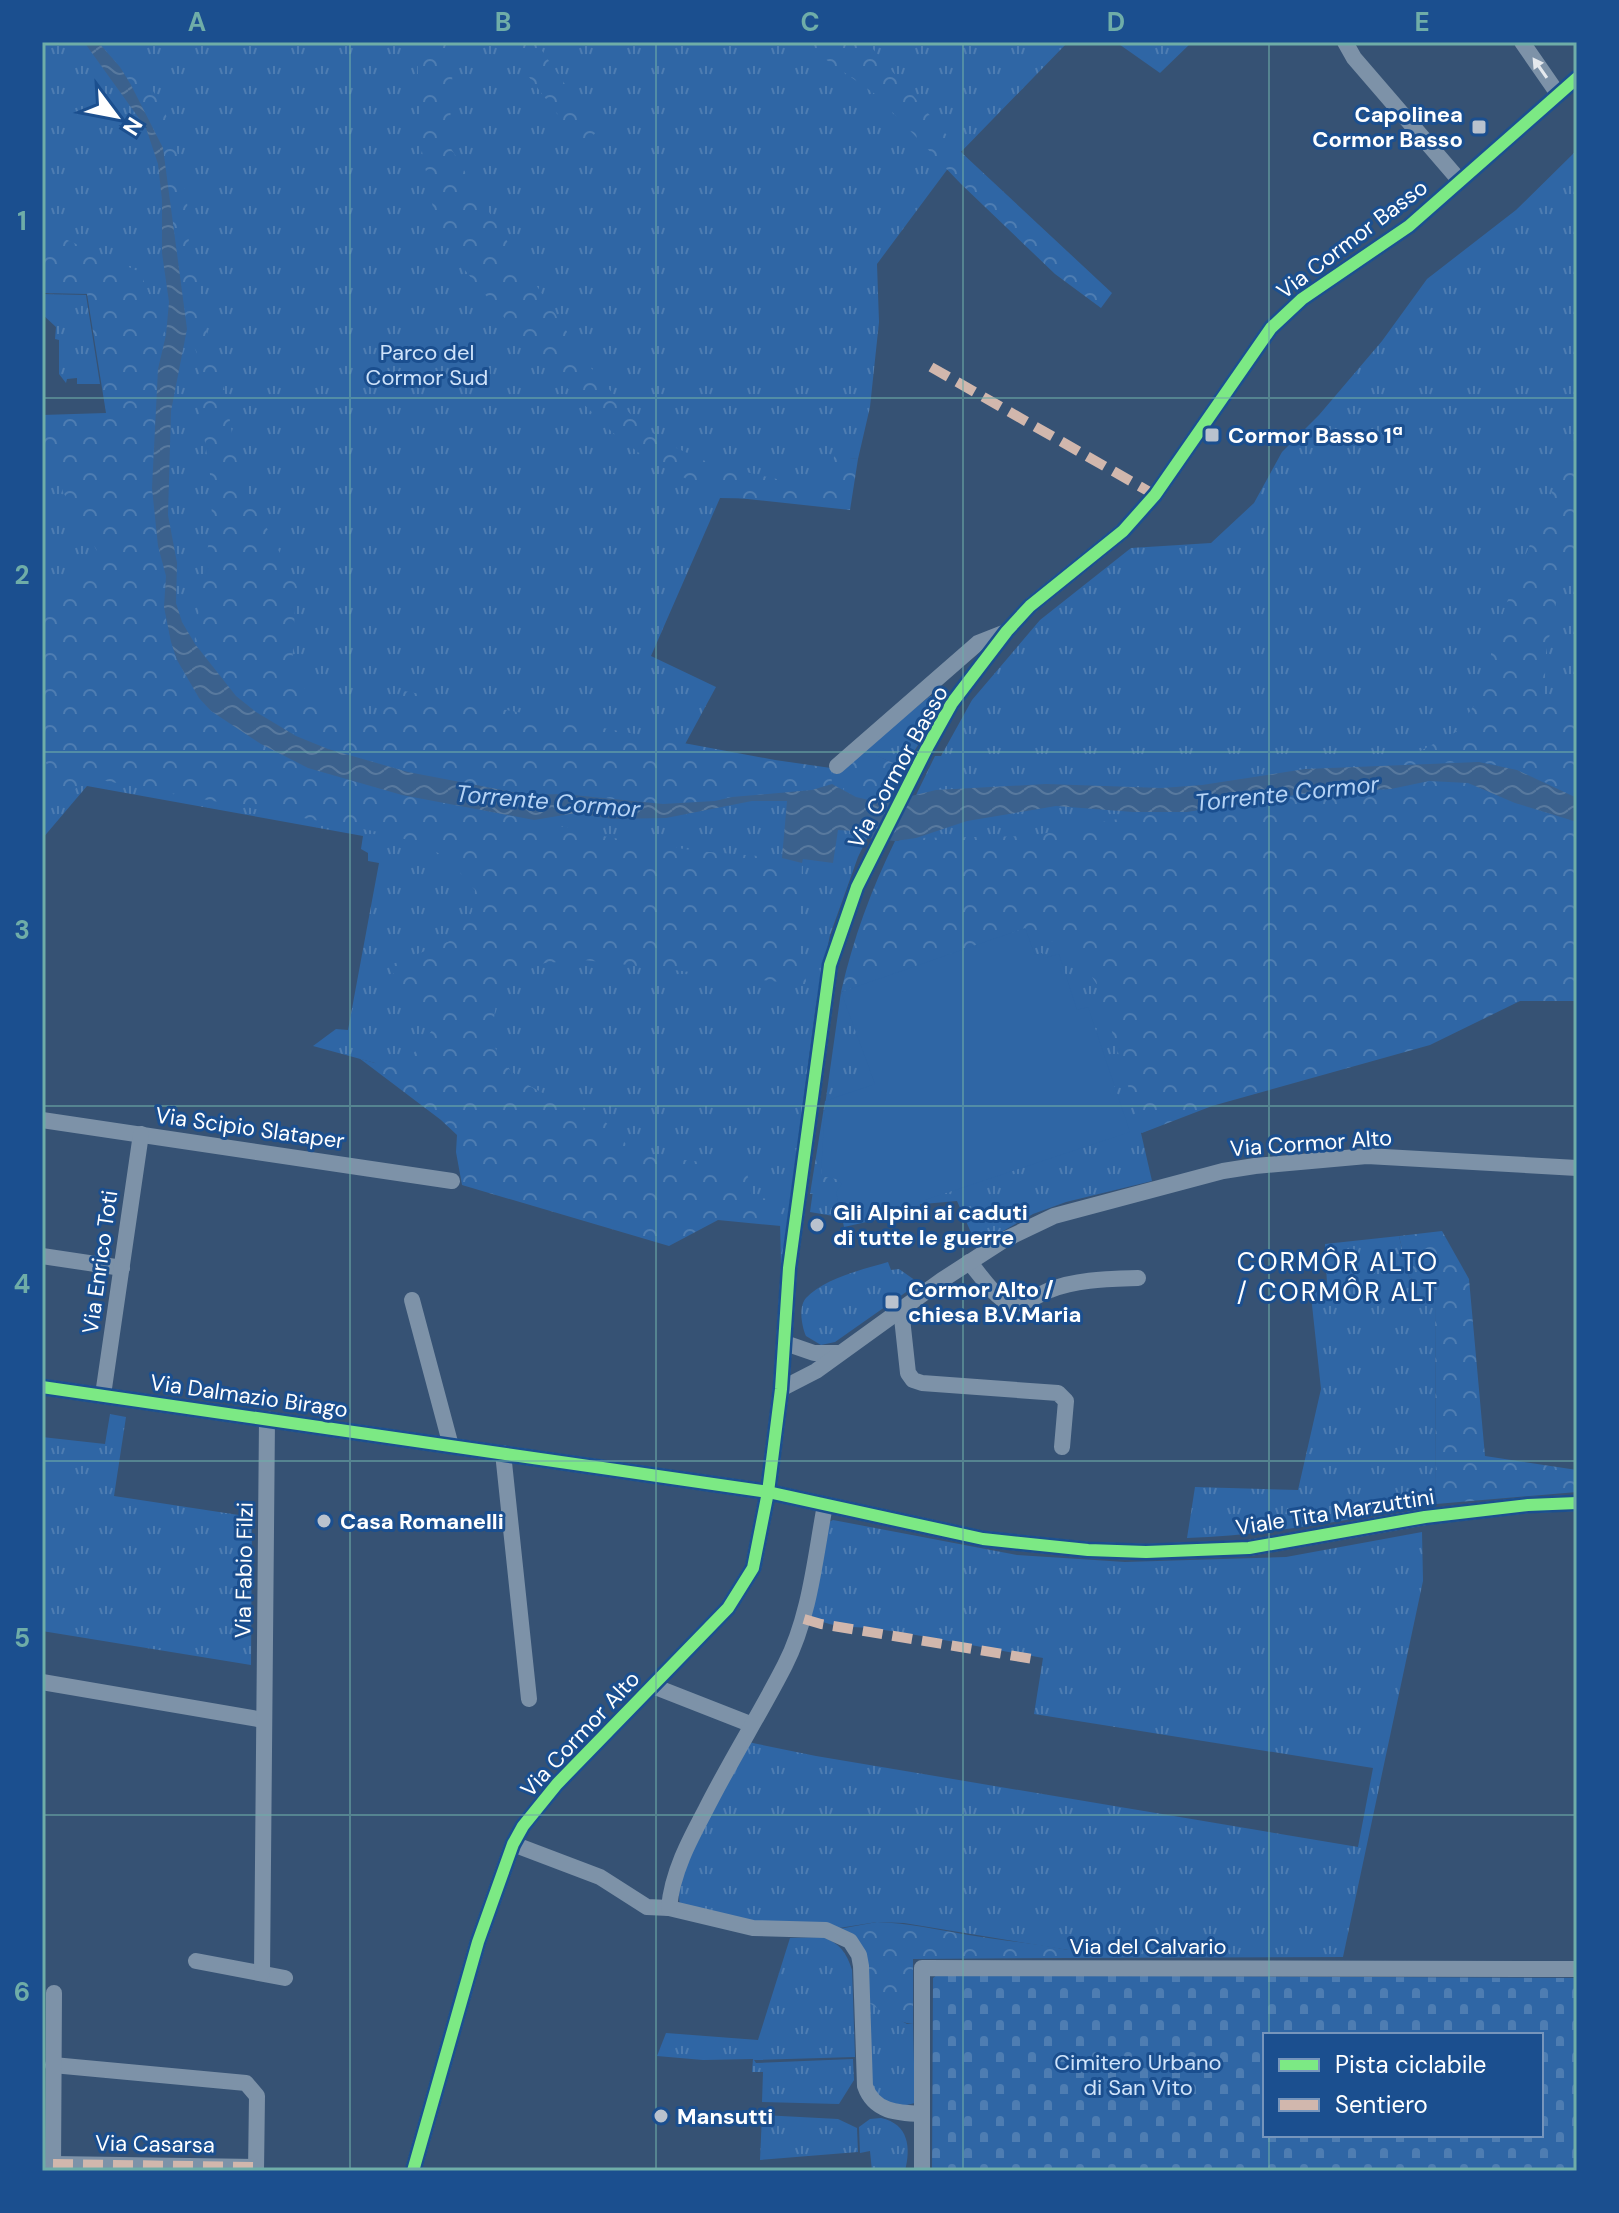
<svg xmlns="http://www.w3.org/2000/svg" width="1619" height="2213" viewBox="0 0 1619 2213" font-family="'DM Sans',sans-serif">
	<style>
		.grass { fill: url(#grass-tufts) }
		.forest { fill: url(#forest-crowns) }
		.cemetery { fill: url(#cemetery-stones); fill-rule: evenodd }
		.pitch { fill: #2f66a5 }
		.water { fill: url(#water-waves) }
		.lines { fill: none; stroke-linecap: round; stroke-linejoin: round }
		.minor { stroke: #7d92a8; stroke-width: 16 }
		.quiet { stroke: #d1b7ad; stroke-width: 10; stroke-dasharray: 20 10; stroke-linecap: butt }
		.cycleway-casing { stroke: #1b4f8f; stroke-width: 17 }
		.cycleway { stroke: #7ce984; stroke-width: 12 }
		.oneway { fill: #e5e9ee }
		.grid { fill: none; stroke: #6fada8; stroke-width: 2; stroke-opacity: 0.55 }
		.poi-dot { fill: #b9c2ce; stroke: #1b4f8f; stroke-width: 3 }
		.labels { text-anchor: middle; dominant-baseline: central; stroke-width: 6; stroke-linejoin: round; paint-order: stroke }
		.poi-label { font-size: 22px; font-weight: bold; fill: #fff; stroke: #1b4f8f; text-anchor: start }
		.street-label { font-size: 22px; fill: #fff; stroke: #1b4f8f }
		.park-label { font-size: 22px; fill: #cfe3fa; stroke: #1b4f8f }
		.water-label { font-size: 24px; font-style: italic; fill: #b5d3f5; stroke: #1b4f8f }
		.quarter-label { font-size: 26px; letter-spacing: 2px; fill: #fff; stroke: #1b4f8f }
		.neatline { fill: none; stroke: #6fada8; stroke-width: 3 }
		.grid-label { font-size: 26px; text-anchor: middle; font-weight: bold; fill: #6fada8 }
	</style>
	<defs>
		<pattern id="grass-tufts" width="24" height="20" patternUnits="userSpaceOnUse" patternTransform="scale(2)"><rect width="24" height="20" fill="#2f66a5"/><path d="M3 7l-1-3M5 7V3M7 7l1-3M15 17l-1-3M17 17v-4M19 17l1-3" fill="none" stroke="#4e7db2"/></pattern>
		<pattern id="forest-crowns" width="20" height="18" patternUnits="userSpaceOnUse" patternTransform="scale(2)"><rect width="20" height="18" fill="#2f66a5"/><path d="M2 6a3 3 0 1 1 6 0M12 15a3 3 0 1 1 6 0" fill="none" stroke="#4e7db2"/></pattern>
		<pattern id="cemetery-stones" width="16" height="16" patternUnits="userSpaceOnUse" patternTransform="scale(2)"><rect width="16" height="16" fill="#2f66a5"/><path d="M2 7V4a2 2 0 0 1 4 0v3zM10 15v-3a2 2 0 0 1 4 0v3z" fill="#4e7db2"/></pattern>
		<pattern id="water-waves" width="16" height="10" patternUnits="userSpaceOnUse" patternTransform="scale(2)"><rect width="16" height="10" fill="#3b618d"/><path d="M0 5q4-4 8 0t8 0" fill="none" stroke="#58799e"/></pattern>
	</defs>
	<rect width="100%" height="100%" fill="#365274"/>
	<!-- grass -->
	<g class="grass">
		<polygon points="42,42 1068,42 958,155 877,264 879,322 870,407 858,459 843,458 838,500 720,498 651,656 716,687 683,748 839,770 930,696 942,700 943,704 904,768 875,755 901,769 858,857 830,935 816,1005 781,1269 780,1221 459,1133 375,1063 313,1046 336,1029 348,1030 379,863 368,861 368,853 361,849 363,836 87,786 42,839 42,417 107,416 89,293 42,291"/>
		<polygon points="1116,42 1192,42 1160,73"/>
		<polygon points="1577,150 1577,998 1521,998 1213,1104 1141,1133 1152,1181 1066,1202 1033,1214 977,1246 957,1201 923,1204 839,1217 810,1212 841,992 842,994 917,793 935,756 941,756 972,700 1040,620 1131,548 1211,543 1254,503 1282,452 1319,415 1382,341 1427,279 1516,210"/>
		<polygon points="42,294 86,295 100,384 77,384 77,378 67,379 66,383 59,374 59,340 55,339 56,327 42,314"/>
		<path d="M 1399,1236 L 1409,1277 L 1435,1292 L 1436,1504 C 1353,1519 1271,1535 1187,1538 L 1195,1487 L 1298,1490 L 1321,1389 L 1310,1286 L 1327,1284 L 1325,1244 Z"/>
		<path d="M 888,1262 L 891,1270 L 899,1269 L 919,1283 L 835,1342 L 821,1345 L 806,1336 C 802,1327 798,1307 806,1298 C 823,1279 864,1269 888,1262 Z"/>
		<polygon points="110,1414 126,1417 114,1496 252,1517 251,1665 42,1631 42,1437 105,1444"/>
		<path d="M 833,1520 L 1017,1555 L 1125,1562 L 1286,1557 L 1422,1532 L 1423,1581 L 1343,1957 L 1068,1958 L 1068,1950 L 904,1923 L 877,1922 L 839,1928 L 754,1924 L 680,1904 C 671,1875 733,1773 748,1742 L 816,1756 L 1358,1847 L 1373,1768 L 1034,1714 L 1043,1658 C 988,1649 933,1637 878,1629 C 857,1626 829,1629 811,1616 L 829,1522 Z"/>
		<path d="M 822,1937 C 839,1942 847,1953 852,1970 L 855,2057 L 754,2060 L 756,2063 L 853,2059 L 854,2080 L 839,2104 L 762,2102 L 763,2072 L 752,2072 L 753,2059 L 703,2060 L 657,2056 L 666,2033 L 758,2040 L 790,1938 Z"/>
		<polygon points="868,2002 907,2024 913,2024 915,2103 902,2106 880,2099 871,2083"/>
		<polygon points="762,2115 838,2119 857,2128 858,2152 760,2160"/>
		<path d="M 881,2118 C 909,2124 911,2148 905,2171 L 872,2171 L 870,2151 L 860,2153 L 859,2127 L 870,2119 Z"/>
	</g>
	<!-- forest -->
	<g class="forest">
		<polygon points="98,42 119,42 162,104 173,135 183,175 190,224 188,250 200,285 203,323 214,350 224,387 239,474 303,598 295,607 292,669 306,690 348,719 374,716 404,691 775,760 831,768 832,784 812,790 732,797 715,801 663,804 563,794 528,795 408,772 327,749 281,728 236,696 194,644 212,518 210,474 201,417 200,361 187,329 163,148 131,85 120,67"/>
		<polygon points="417,42 454,42 449,145 501,232 591,368 638,423 672,446 714,465 777,479 832,485 834,456 858,459 850,510 729,497 671,472 643,456 612,432 541,362 454,257 433,208 420,141"/>
		<polygon points="502,42 536,42 597,131 583,147"/>
		<polygon points="808,42 867,42 963,154 1112,293 1101,308 1055,274 961,184 875,94 808,47"/>
		<path d="M 42,229 L 140,272 L 166,335 L 158,369 L 152,488 L 158,546 L 166,576 L 166,621 L 177,660 L 199,698 L 211,711 L 261,744 L 308,768 L 402,795 L 534,820 L 608,837 L 697,851 L 782,858 L 802,863 L 799,951 L 807,985 L 584,960 L 545,963 L 515,975 L 496,1004 L 491,1039 L 503,1064 L 526,1084 L 543,1093 L 571,1100 L 597,1115 L 617,1132 L 633,1154 L 745,1167 L 753,1194 L 781,1205 L 781,1226 L 718,1220 L 669,1246 L 462,1185 L 456,1152 L 457,1135 L 441,1120 L 359,1058 C 403,1074 407,1062 433,1029 L 388,966 L 457,938 L 472,912 L 475,890 C 442,849 433,847 384,833 L 90,778 L 81,782 L 62,805 L 42,752 L 42,599 L 104,563 L 63,492 L 53,456 L 42,456 L 42,415 L 106,413 L 87,294 L 42,293 Z"/>
		<path d="M 1577,432 L 1577,556 L 1557,598 L 1546,653 L 1544,699 L 1577,701 L 1577,798 C 1556,789 1536,776 1514,769 C 1474,757 1431,764 1390,767 L 1456,732 L 1491,680 L 1491,648 L 1513,585 Z"/>
		<polygon points="865,750 904,768 882,803 856,797 844,791 845,768"/>
		<path d="M 1429,781 L 1468,783 L 1515,803 L 1577,822 L 1577,1001 L 1520,1001 L 1430,1045 L 1212,1106 L 1142,1133 L 1099,988 L 1070,942 L 1030,940 L 1025,928 L 841,992 C 853,939 871,890 895,841 L 916,838 L 1031,836 L 1154,812 L 1187,812 L 1302,794 L 1391,789 Z"/>
		<polygon points="825,1101 821,1176 837,1179 842,1184 836,1192 810,1194"/>
		<polygon points="1442,1231 1469,1279 1485,1456 1577,1470 1577,1492 1436,1504 1435,1292 1409,1277 1399,1236"/>
		<path d="M 877,1922 C 909,1923 938,1930 969,1935 C 1002,1941 1035,1943 1068,1950 L 1068,1958 L 913,1959 L 913,2024 C 896,2022 882,2012 868,2002 L 866,1959 L 839,1929 Z"/>
	</g>
	<!-- cemetery -->
	<path class="cemetery" d="M 937,1975 L 1577,1978 L 1577,2171 L 932,2171 L 933,1978 ZM 1265,2035 L 1541,2035 L 1541,2135 L 1265,2135 Z"/>
	<!-- pitch -->
	<polygon class="pitch" points="1025,928 1035,955 1042,953 1044,958 1059,954 1077,1010 1088,1007 1130,1132 919,1202 921,1210 844,1227 836,1192 842,1184 837,1179 821,1176 825,1101 875,1084 841,992"/>
	<!-- water -->
	<polygon class="water" points="84,42 98,42 120,67 131,85 163,148 187,329 171,411 168,515 177,563 176,603 182,622 195,644 236,696 256,712 296,736 328,749 408,772 528,795 563,794 663,804 715,801 732,797 812,790 832,784 856,797 882,803 936,790 1046,784 1162,788 1202,785 1305,769 1479,762 1517,770 1577,798 1577,822 1515,803 1468,783 1429,781 1391,789 1302,794 1187,812 1133,812 1056,806 967,821 916,838 895,841 867,838 870,832 838,830 833,863 803,859 802,863 782,858 787,801 752,801 666,818 612,819 576,813 534,820 402,795 308,768 261,744 211,711 199,698 177,660 171,642 164,607 166,576 158,546 152,488 158,369 166,335 169,302 162,253 162,200 158,164 146,128"/>
	<g class="lines">
		<!-- minor -->
		<g class="minor">
			<polyline points="1345,42 1354,58 1460,181"/>
			<polyline points="1522,42 1558,94"/>
			<polyline points="837,766 978,643 1006,632"/>
			<polyline points="42,1120 452,1181"/>
			<polyline points="42,1256 122,1268"/>
			<path d="M 969,1262 C 980,1274 994,1297 1009,1303 C 1022,1307 1039,1294 1050,1290 C 1077,1279 1109,1279 1138,1278"/>
			<polyline points="412,1300 451,1446"/>
			<polyline points="901,1309 908,1373 913,1380 922,1383 1058,1393 1066,1401 1062,1447"/>
			<polyline points="785,1343 814,1353 839,1353"/>
			<polyline points="42,1387 768,1492 983,1539 1088,1550 1146,1552 1249,1548 1425,1517 1528,1505 1577,1503"/>
			<polyline points="781,1389 816,1371 942,1280 1004,1240 1054,1216 1223,1171 1255,1166 1367,1156 1577,1168"/>
			<polyline points="103,1395 141,1134"/>
			<polyline points="503,1453 529,1699"/>
			<polyline points="42,1682 264,1720"/>
			<polyline points="653,1686 750,1724"/>
			<path d="M 513,1844 L 600,1877 L 647,1907 L 669,1908 L 753,1928 L 826,1930 L 850,1941 L 859,1955 L 861,1966 L 865,2086 C 874,2112 897,2113 922,2114"/>
			<path d="M 669,1908 C 672,1873 689,1841 705,1811 C 730,1761 760,1714 785,1665 C 810,1616 815,1558 825,1505"/>
			<polyline points="196,1961 285,1978"/>
			<polyline points="262,1973 267,1419"/>
			<polyline points="53,2065 246,2083 257,2096 256,2171"/>
			<polyline points="53,2164 256,2167"/>
			<polyline points="53,2171 54,1993"/>
			<polyline points="413,2171 478,1942 513,1844 523,1826 557,1784 728,1608 753,1568 768,1492 781,1389 789,1268 830,965 857,887 928,746 952,703 1007,631 1030,606 1123,531 1155,495 1271,328 1302,299 1409,226 1577,78"/>
			<polyline points="922,2171 922,1968 1577,1969"/>
		</g>
		<!-- quiet -->
		<g class="quiet">
			<polyline points="931,367 1155,495"/>
			<polyline points="804,1619 821,1624 1033,1659"/>
			<polyline points="53,2164 256,2167"/>
		</g>
		<!-- cycleway casing -->
		<g class="cycleway-casing">
			<g id="cycleway">
				<polyline points="42,1387 768,1492 983,1539 1088,1550 1146,1552 1249,1548 1425,1517 1528,1505 1577,1503"/>
				<polyline points="413,2171 478,1942 513,1844 523,1826 557,1784 728,1608 753,1568 768,1492 781,1389 789,1268 830,965 857,887 928,746 952,703 1007,631 1030,606 1123,531 1155,495 1271,328 1302,299 1409,226 1577,78"/>
			</g>
		</g>
		<!-- cycleway -->
		<use href="#cycleway" class="cycleway"/>
	</g>
	<!-- one-way arrows -->
	<defs><path id="oneway-solid" d="M-6-.8H1V-3.2L6.5 0L1 3.2V.8H-6Z" transform="scale(2)"/></defs>
	<use class="oneway" href="#oneway-solid" transform="translate(1540 68) rotate(-125)"/>
	<!-- grid -->
	<path class="grid" d="M 350,42 L 350,2171M 656,42 L 656,2171M 963,42 L 963,2171M 1269,42 L 1269,2035M 42,398 L 1577,398M 42,752 L 1577,752M 42,1106 L 1577,1106M 42,1461 L 1577,1461M 42,1815 L 1577,1815M 1269,2135 L 1269,2171"/>
	<!-- markers -->
	<g class="poi-dot">
		<rect x="1471" y="119" width="16" height="16" rx="4"/>
		<rect x="1204" y="427" width="16" height="16" rx="4"/>
		<circle cx="817" cy="1225" r="8"/>
		<rect x="884" y="1294" width="16" height="16" rx="4"/>
		<circle cx="324" cy="1521" r="8"/>
		<circle cx="661" cy="2116" r="8"/>
	</g>
	<g class="labels">
		<!-- poi labels -->
		<g class="poi-label">
			<text x="1463" y="114" text-anchor="end">Capolinea<tspan x="1463" dy="25">Cormor Basso</tspan></text>
			<text x="1228" y="435">Cormor Basso 1ª</text>
			<text x="833" y="1212">Gli Alpini ai caduti<tspan x="833" dy="25">di tutte le guerre</tspan></text>
			<text x="908" y="1289">Cormor Alto /<tspan x="908" dy="25">chiesa B.V.Maria</tspan></text>
			<text x="340" y="1521">Casa Romanelli</text>
			<text x="677" y="2116">Mansutti</text>
		</g>
		<!-- street labels -->
		<g class="street-label">
			<text transform="translate(1352 239) rotate(-37)">Via Cormor Basso</text>
			<text transform="translate(898 767) rotate(-61)">Via Cormor Basso</text>
			<text transform="translate(250 1128) rotate(8)">Via Scipio Slataper</text>
			<text transform="translate(1311 1143) rotate(-4)">Via Cormor Alto</text>
			<text transform="translate(100 1262) rotate(-82)">Via Enrico Toti</text>
			<text transform="translate(249 1396) rotate(8)">Via Dalmazio Birago</text>
			<text transform="translate(1335 1512) rotate(-9)">Viale Tita Marzuttini</text>
			<text transform="translate(244 1570) rotate(-89)">Via Fabio Filzi</text>
			<text transform="translate(580 1734) rotate(-47)">Via Cormor Alto</text>
			<text x="1148" y="1946">Via del Calvario</text>
			<text transform="translate(155 2144) rotate(1)">Via Casarsa</text>
		</g>
		<!-- park labels -->
		<g class="park-label">
			<text x="427" y="352">Parco del<tspan x="427" dy="25">Cormor Sud</tspan></text>
			<text x="1138" y="2062">Cimitero Urbano<tspan x="1138" dy="25">di San Vito</tspan></text>
		</g>
		<!-- water labels -->
		<g class="water-label">
			<text transform="translate(1287 793) rotate(-6)">Torrente Cormor</text>
			<text transform="translate(548 801) rotate(5)">Torrente Cormor</text>
		</g>
		<!-- quarter labels -->
		<g class="quarter-label">
			<text x="1338" y="1262">CORMÔR ALTO<tspan x="1338" dy="30">/ CORMÔR ALT</tspan></text>
		</g>
	</g>
	<!-- border -->
	<rect width="1619" height="2213" fill="none" stroke="#1b4f8f" stroke-width="88"/>
	<!-- legend -->
	<rect x="1263" y="2033" width="280" height="104" fill="#1b4f8f" stroke="#7695bc" stroke-width="2"/>
	<rect x="1279" y="2059" width="40" height="12" fill="#7ce984" stroke="#7695bc" stroke-width="2"/>
	<text x="1335" y="2073" font-size="24" fill="#ffffff">Pista ciclabile</text>
	<rect x="1279" y="2099" width="40" height="12" fill="#d1b7ad" stroke="#7695bc" stroke-width="2"/>
	<text x="1335" y="2113" font-size="24" fill="#ffffff">Sentiero</text>
	<!-- north arrow -->
	<g transform="translate(116 116) rotate(122)" stroke="#1b4f8f" stroke-width="6" paint-order="stroke">
	<path d="M0-6L14 30L0 20L-14 30Z" fill="#ffffff"/>
	<text y="-12" font-size="22" font-weight="bold" text-anchor="middle" fill="#ffffff">N</text>
	</g>
	<rect x="44" y="44" width="1531" height="2125" class="neatline"/>
	<g class="grid-label">
		<text x="197" y="31">A</text>
		<text x="503" y="31">B</text>
		<text x="810" y="31">C</text>
		<text x="1116" y="31">D</text>
		<text x="1422" y="31">E</text>
		<text x="22" y="230">1</text>
		<text x="22" y="584">2</text>
		<text x="22" y="939">3</text>
		<text x="22" y="1293">4</text>
		<text x="22" y="1647">5</text>
		<text x="22" y="2001">6</text>
	</g>
</svg>
